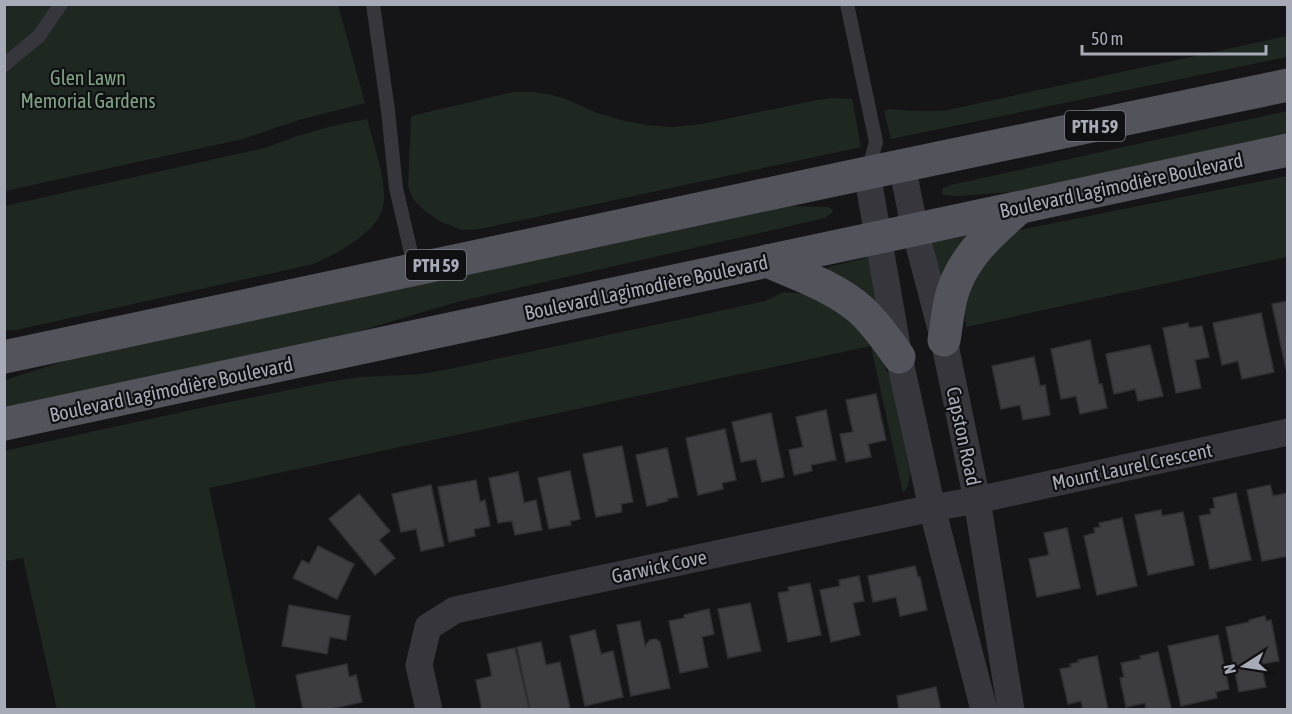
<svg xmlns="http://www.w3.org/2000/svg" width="1292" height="714" viewBox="0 0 1292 714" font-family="'Asap Condensed',sans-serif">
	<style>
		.green { fill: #1f2721 }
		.building { fill: #3d3d41; stroke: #302f33; stroke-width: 1.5 }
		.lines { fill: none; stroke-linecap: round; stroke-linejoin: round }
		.service { stroke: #36363c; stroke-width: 14 }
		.minor { stroke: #36363c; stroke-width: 27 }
		.primary { stroke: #52535b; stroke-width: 33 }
		.labels { text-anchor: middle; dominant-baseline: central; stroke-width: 4.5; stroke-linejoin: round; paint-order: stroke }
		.shield { fill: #101012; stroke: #7a7c86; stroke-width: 1.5 }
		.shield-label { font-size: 18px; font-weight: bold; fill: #a7aab7 }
		.park-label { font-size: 20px; fill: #7ea384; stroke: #101012 }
		.street-label { font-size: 20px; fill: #a7aab7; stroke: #101012 }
	</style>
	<rect width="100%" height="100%" fill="#151517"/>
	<!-- green -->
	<g class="green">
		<polygon points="4,5 338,5 365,103 299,120 243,139 5,191"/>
		<polygon points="1287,36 1287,57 891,139 884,111 889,109 914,111 943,111"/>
		<polygon points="513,92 534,92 552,95 566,99 597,113 625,121 646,125 672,127 702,124 817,100 834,98 852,99 861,147 480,229 462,230 441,222 424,210 413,199 408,186 411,116"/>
		<polygon points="1287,111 1287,135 1011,192 958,196 943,195 942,192 943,188 951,185"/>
		<path d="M 367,119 C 373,143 388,182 383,206 C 378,233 337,253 314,264 L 16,330 L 6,330 L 5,329 L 5,206 L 268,147 C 300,134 332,125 367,119 Z"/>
		<polygon points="1287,176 1287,257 966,327 964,309 975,273 1004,238 1020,230"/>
		<polygon points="789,206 828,207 833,210 832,213 825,218 457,302 336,338 5,411 5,380 75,358"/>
		<polygon points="968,236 939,280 931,245 935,242"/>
		<polygon points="868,257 883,313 826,270 829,267"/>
		<polygon points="784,292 806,294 845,313 881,358 890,378 895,395 910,474 908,486 903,493 871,346 209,488 256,709 57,710 23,558 6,561 5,555 4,451 205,407 328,382 360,377 422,374 454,368 738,307 765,301"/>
	</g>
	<!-- building -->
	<g class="building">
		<polygon points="1288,301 1288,369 1286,369 1272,304"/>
		<polygon points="1261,313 1274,372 1242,379 1238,361 1222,365 1213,323"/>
		<polygon points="1188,323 1189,328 1202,326 1209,357 1195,360 1201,388 1176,393 1163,328"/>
		<polygon points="1090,340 1099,384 1102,384 1107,408 1080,414 1076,396 1061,399 1051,349"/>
		<polygon points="1150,345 1163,396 1138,401 1135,389 1114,394 1106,354"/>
		<polygon points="1034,357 1040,386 1045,385 1050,415 1023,420 1020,405 1001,409 992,366"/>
		<polygon points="876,394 886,440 868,444 871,457 846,462 840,434 853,432 846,400"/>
		<polygon points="826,410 836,460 811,465 812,471 794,475 789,450 803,447 796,417"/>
		<polygon points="771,413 784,477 762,482 756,459 741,462 732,422"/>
		<polygon points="725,429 736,480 722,483 723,489 698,495 686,438"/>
		<polygon points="622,446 633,502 621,504 622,512 596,517 583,454"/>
		<polygon points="667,448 678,497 667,499 668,501 647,506 636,455"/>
		<polygon points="570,471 580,519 570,521 571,525 549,529 538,478"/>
		<polygon points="518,472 524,503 536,500 542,530 515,535 512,521 498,523 489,478"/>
		<polygon points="476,480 480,502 485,500 490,526 474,529 475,536 449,542 438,487"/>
		<polygon points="431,485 444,546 421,551 416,529 401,532 392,494"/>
		<polygon points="1270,485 1273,496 1288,493 1288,556 1262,561 1247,490"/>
		<polygon points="1236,493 1251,560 1210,569 1199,516 1211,514 1210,509 1215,508 1213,498"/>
		<polygon points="359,494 390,531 379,540 395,558 375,575 329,519"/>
		<polygon points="1161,510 1162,516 1183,512 1194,565 1148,575 1135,515"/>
		<polygon points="1122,518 1137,586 1097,595 1084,536 1095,533 1094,528 1100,527 1099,523"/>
		<polygon points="1067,528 1080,588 1037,597 1029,559 1049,555 1044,533"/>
		<polygon points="318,546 354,564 337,599 293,578 302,560 309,564"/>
		<polygon points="915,566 918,577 920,577 927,610 900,616 896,597 873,602 868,576"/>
		<polygon points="859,576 864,601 853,603 860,635 831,642 820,590 840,586 839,580"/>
		<polygon points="810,583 821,635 788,642 778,593 789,591 788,587"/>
		<polygon points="750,603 761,651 728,658 718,609"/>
		<polygon points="289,605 350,616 346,640 330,637 327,654 282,646"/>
		<polygon points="709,609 714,634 702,637 708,667 680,673 669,621 684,618 684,615"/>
		<polygon points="1265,616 1266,621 1271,620 1279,661 1261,664 1266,687 1239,692 1226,627 1249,622 1249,620"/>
		<polygon points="640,621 645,646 650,640 656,639 660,642 670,688 631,696 617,625"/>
		<polygon points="595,630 601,654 613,651 623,697 585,706 570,636"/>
		<polygon points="1218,635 1229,689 1216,692 1217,698 1181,706 1168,646"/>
		<polygon points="541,642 546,665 560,662 570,709 530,710 517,647"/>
		<polygon points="515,648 529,708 523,710 482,710 476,680 492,676 487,654"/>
		<polygon points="1158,652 1171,708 1163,710 1146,710 1145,703 1126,707 1120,678 1124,677 1121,663 1141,659 1140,656"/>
		<polygon points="1097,656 1108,710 1083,710 1081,701 1068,704 1060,669 1071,667 1070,664 1079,662 1078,660"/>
		<polygon points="347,664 349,677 356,675 362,702 327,710 303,710 296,675"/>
		<polygon points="936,687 941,710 899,710 897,696"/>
	</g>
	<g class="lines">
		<!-- service -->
		<g class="service">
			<polyline points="373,4 388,111 396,188 415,270"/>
			<polyline points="847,4 876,142 868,171"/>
			<polyline points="4,65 39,36 61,4"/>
		</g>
		<!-- minor -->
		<g class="minor">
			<polyline points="902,166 915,230 944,340 977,500 1011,710"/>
			<polyline points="867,173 899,357 932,508 984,710"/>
			<polyline points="429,710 419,665 428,627 455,610 932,508 977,500 1288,432"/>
		</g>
		<!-- primary -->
		<g class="primary">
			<path d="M 767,261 C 799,275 835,287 861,310 C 876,324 888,341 899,357"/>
			<path d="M 944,340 C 947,324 948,303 954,288 C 966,254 993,231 1019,208"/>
			<polyline points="4,357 867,173 1288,85"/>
			<polyline points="4,424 1288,150"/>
		</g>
	</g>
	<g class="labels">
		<!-- shield labels -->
		<g class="shield">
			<rect x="1065" y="111" width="60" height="30" rx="4.5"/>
			<rect x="406" y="250" width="60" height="30" rx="4.5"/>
		</g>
		<g class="shield-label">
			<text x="1095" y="126">PTH 59</text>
			<text x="436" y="265">PTH 59</text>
		</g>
		<!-- park labels -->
		<g class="park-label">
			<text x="88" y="77">Glen Lawn<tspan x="88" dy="23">Memorial Gardens</tspan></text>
		</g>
		<!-- street labels -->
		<g class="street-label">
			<text transform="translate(1121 185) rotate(-12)">Boulevard Lagimodière Boulevard</text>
			<text transform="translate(646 287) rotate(-12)">Boulevard Lagimodière Boulevard</text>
			<text transform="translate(171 389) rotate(-12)">Boulevard Lagimodière Boulevard</text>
			<text transform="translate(964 436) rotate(78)">Capston Road</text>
			<text transform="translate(1132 466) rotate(-12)">Mount Laurel Crescent</text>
			<text transform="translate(659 566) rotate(-12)">Garwick Cove</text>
		</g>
	</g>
	<!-- border -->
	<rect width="1292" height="714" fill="none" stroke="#a7aab7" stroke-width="12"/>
	<!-- north arrow -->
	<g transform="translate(1244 666) rotate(258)" stroke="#101012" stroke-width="4.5" paint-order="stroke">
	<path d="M0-4.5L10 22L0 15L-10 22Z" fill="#a7aab7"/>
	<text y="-9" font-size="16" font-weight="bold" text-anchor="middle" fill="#a7aab7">N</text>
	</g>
	<!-- scale -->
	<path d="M1082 45v9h184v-9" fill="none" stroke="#a7aab7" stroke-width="3"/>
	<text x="1091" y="45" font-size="18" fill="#a7aab7" stroke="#101012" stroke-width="4.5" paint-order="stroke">50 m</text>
</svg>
